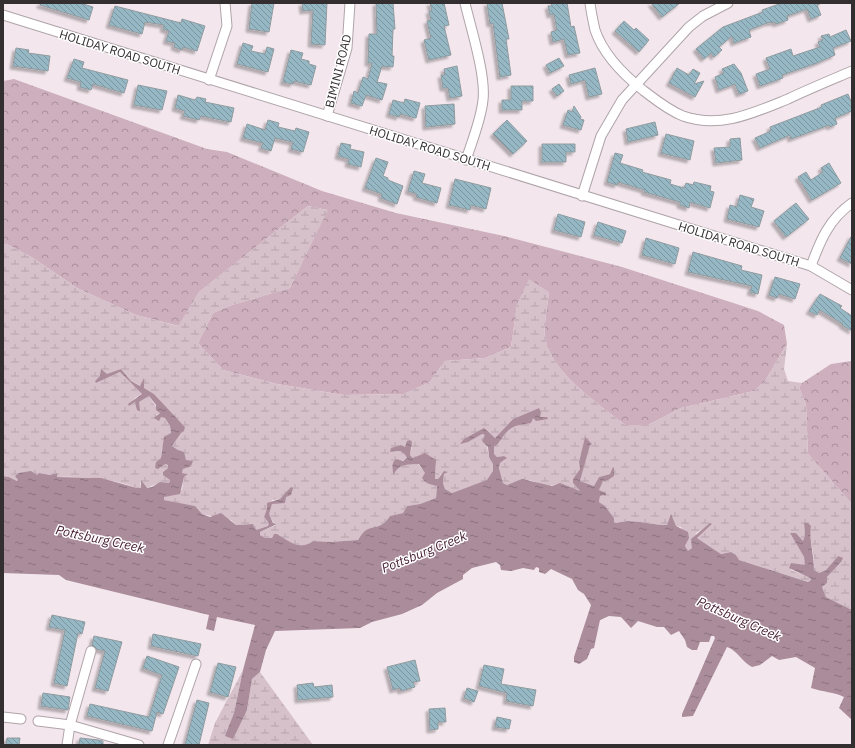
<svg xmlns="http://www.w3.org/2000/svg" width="855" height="748" viewBox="0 0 855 748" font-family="'IBM Plex Sans',sans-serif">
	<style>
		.forest { fill: url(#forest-crowns) }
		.wetland { fill: url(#wetland-marsh) }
		.water { fill: url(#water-ripples) }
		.building { fill: url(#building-back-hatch); stroke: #909b9f; filter: url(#shadow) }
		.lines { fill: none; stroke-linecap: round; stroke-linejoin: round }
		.minor-casing { stroke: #afa4a9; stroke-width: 11 }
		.minor { stroke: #fff; stroke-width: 9 }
		.labels { text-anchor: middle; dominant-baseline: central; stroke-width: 3; stroke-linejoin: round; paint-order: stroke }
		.street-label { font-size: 12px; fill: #332f31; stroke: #fff }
		.water-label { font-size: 13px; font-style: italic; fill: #4a2037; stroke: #fff }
	</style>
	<defs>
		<pattern id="forest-crowns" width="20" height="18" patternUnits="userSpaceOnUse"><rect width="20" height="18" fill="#ceafbd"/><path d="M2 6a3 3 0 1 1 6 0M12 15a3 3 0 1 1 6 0" fill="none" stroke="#a88f9a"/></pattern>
		<pattern id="wetland-marsh" width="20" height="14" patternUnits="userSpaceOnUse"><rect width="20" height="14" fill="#d6c0ca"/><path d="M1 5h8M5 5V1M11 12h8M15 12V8" fill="none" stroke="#b8a5ae"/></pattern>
		<pattern id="water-ripples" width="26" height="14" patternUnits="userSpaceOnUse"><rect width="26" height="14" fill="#aa8c9a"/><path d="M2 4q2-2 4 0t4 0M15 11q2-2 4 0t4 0" fill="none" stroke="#8b737e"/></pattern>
		<pattern id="building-back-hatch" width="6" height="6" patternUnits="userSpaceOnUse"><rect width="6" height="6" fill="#96b8c5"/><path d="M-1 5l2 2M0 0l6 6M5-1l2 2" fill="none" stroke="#7b96a1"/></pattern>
		<filter id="shadow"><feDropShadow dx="-3" dy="3" stdDeviation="1" flood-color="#0004"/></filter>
	</defs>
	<rect width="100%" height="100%" fill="#f3e7ed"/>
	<!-- forest -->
	<g class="forest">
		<path d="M 14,79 L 207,149 L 227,152 L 322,191 L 396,213 L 504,236 L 622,267 L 758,311 L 784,325 L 787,344 L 765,381 L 754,391 L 681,408 L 648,425 L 625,425 C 598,403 552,374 545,338 C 543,329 548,303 549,292 L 517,305 L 511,347 L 485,358 L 445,361 L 430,382 L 404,394 L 344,395 L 277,384 L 223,370 L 198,343 L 213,313 L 232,305 L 290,288 L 327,210 L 308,206 L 199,292 L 179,326 L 136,315 L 77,288 L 33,258 L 3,242 L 3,81 Z"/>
		<polygon points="851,361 852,362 852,504 808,454 806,405 799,387 802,383 831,364"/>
	</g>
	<!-- wetland -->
	<g class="wetland">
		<path d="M 308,206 L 328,210 L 290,288 L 232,305 L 213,313 L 198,343 L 223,370 L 277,384 L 344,395 L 404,394 L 430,382 L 445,361 L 485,358 L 511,347 L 517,304 L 529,279 L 549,292 C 548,303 543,329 545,338 C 552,374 598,403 625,425 L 648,425 L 681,408 L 754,391 L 765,381 L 787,344 L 784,369 L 788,381 L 802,383 L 799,387 L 806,405 L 808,454 L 852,504 L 852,610 L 826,597 L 822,587 L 827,583 L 827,577 L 841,562 L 838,556 L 826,570 L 819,573 L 814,570 C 815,553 809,543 811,526 L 804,523 L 805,535 L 803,541 L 796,533 L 790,533 L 804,557 L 805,565 L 791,564 L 791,570 L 810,578 L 811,580 L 808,582 L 739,560 L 736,555 L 731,552 L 721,554 L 697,538 L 712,524 L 696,533 L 692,548 L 688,552 L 685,546 L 688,539 L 681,527 L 676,526 L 671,515 L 667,525 C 649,525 634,518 616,523 L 614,522 L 614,518 L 605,506 L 599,502 L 600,496 L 604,496 L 599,490 C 601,483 604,479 610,474 L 599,477 L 594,486 L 580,481 L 590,443 L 585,438 L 579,462 L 580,469 L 573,480 L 573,483 L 580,491 L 556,484 C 548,488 540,484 533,481 C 526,479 513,482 507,485 L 503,483 L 499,468 L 500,463 L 505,460 L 504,456 L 497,457 L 493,454 L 494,445 L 497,445 L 508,429 L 519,425 L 533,417 L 536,421 L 547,417 L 540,417 L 539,408 L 513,419 L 495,438 L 489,434 L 486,430 L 477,436 L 482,434 L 485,435 L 489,457 L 493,463 L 493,471 L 488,480 L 452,493 L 445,489 L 443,483 L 444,474 L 447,472 L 441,474 L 438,479 L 435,479 L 436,465 L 413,458 L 410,455 L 412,447 L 405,447 L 395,451 L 399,450 L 404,452 L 407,459 L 400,461 L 396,459 L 392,469 L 395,474 C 399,462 406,465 418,464 L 437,486 L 436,498 L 420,504 L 407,506 L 403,513 L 390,516 C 378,534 369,520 358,540 L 330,542 L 313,541 C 300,551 289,541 277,534 L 274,534 L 272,538 L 265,538 L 260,535 L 260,532 L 276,525 L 277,524 L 274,523 L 268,514 L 272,504 L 280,502 L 289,491 L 280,499 L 272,500 L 264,517 L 269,523 L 268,526 L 256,530 L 253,524 L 236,525 L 231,520 L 202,514 L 194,506 L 164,500 L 164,497 L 182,490 L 184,477 L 188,474 L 182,473 L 183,469 L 188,466 L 186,460 L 178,450 L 172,446 L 185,427 L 154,394 L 144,388 L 144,382 L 141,386 L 131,381 L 121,369 L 114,373 L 100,376 L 96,383 L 120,372 L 142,394 L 135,398 L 129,406 L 135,402 L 139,411 L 139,402 L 149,396 L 160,413 L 156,415 L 165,418 L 170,426 L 171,433 L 162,449 L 161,458 L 156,462 L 168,465 L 168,468 L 163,472 L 170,480 L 169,483 L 156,484 L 147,488 L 140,482 L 141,488 L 137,488 C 111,478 85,476 57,477 L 57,473 L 50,475 L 39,473 L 37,475 L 17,481 L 9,477 L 3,476 L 3,242 L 33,258 L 77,288 L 136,315 L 178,326 L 199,292 Z"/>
		<polygon points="243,670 234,713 226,736 247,710 252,679 260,672 313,745 208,745 215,723"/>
	</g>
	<!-- water -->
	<path class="water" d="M 101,369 L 107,374 L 121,369 L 131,381 L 140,386 L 144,378 L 144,388 L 154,394 L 185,427 L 184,431 L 181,433 L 172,446 L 178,450 L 184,452 L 186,460 L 193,461 L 191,466 L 183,469 L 182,473 L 188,474 L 184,477 L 180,494 L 164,497 L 164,500 L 195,506 L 202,514 L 210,517 L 221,513 L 236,525 L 253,524 L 256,530 L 268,526 L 269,523 L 264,517 L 267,509 L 267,503 L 280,499 L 291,487 L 293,488 L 291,495 L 286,497 L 285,503 L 272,504 L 269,514 L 273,523 L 277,524 L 260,532 L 260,535 L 265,538 L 272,538 L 274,534 L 277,534 C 289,541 300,551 313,541 L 330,542 L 358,540 C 370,519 377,535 390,516 L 403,513 L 407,506 L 420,504 L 436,498 L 437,486 C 430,484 426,484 422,478 L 425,473 L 419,464 C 407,465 399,463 394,475 C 392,470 391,463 396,459 L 403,461 L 407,458 C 402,449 399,451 390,452 L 391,448 L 401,445 L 405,447 L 407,441 L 410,440 L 412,442 L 410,455 L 413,458 L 425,453 L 436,460 L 435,479 L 438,479 L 444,471 L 448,472 L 444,474 L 443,483 L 445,489 L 452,493 L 487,480 L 493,471 L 493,464 L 489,457 L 488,447 L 482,441 L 485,435 L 482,434 L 468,442 L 460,444 L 464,439 L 484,428 L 495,438 L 513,419 L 539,408 L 541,412 L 540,417 L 547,417 L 548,419 L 536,421 L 533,418 L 531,423 C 508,427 510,427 497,445 L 494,446 L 494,454 L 497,457 L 504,456 L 507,458 L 500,463 L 499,468 L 503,483 L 507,485 L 522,479 L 552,486 L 560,483 L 580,491 L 573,483 L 573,479 L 580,469 L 579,462 L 585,437 L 592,444 L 590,445 L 580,481 L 594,486 L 599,477 L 610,474 L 613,467 L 614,468 L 614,476 L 608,480 L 603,481 L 599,490 L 606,493 L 606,495 L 600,496 L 599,502 L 605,506 L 614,518 L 614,522 L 616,523 C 634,518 649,525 667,525 L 671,514 L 676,526 L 688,532 L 689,538 L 685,546 L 688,551 L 692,548 L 691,539 L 710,523 L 712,524 L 697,538 L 721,554 L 731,552 L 736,555 L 739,560 L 808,582 L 811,580 L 810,578 L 789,568 L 791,563 L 805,565 L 804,557 L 790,533 L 796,533 L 803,541 L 805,535 L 804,523 L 808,523 L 811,526 C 809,542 814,554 814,570 L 819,573 L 826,570 L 838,556 L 843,558 L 841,562 L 827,577 L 827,583 L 822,587 L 826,597 L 852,610 L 852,720 L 839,708 L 844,697 C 834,692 823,692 811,688 L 815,668 L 796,657 L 779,660 L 772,656 L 760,665 L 752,667 C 742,662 737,650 727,647 L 693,716 L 682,717 L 682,714 L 715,638 L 714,636 L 711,636 L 709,642 L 700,642 L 697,650 L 692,650 L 687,647 L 685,640 L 679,631 L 671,635 L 664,627 L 657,627 L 638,621 L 631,628 L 621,617 L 609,616 L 600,620 L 594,648 L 591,649 L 587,659 L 579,664 L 574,662 L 574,657 L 591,605 L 584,594 L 578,590 L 572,579 L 551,569 L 545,574 L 539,572 L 539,568 L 536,567 L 534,570 L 523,568 L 511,571 L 501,570 L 500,565 L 496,562 L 472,568 L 463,575 L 463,579 L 437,593 L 422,605 L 402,614 L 372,622 L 360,628 L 275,631 L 266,650 L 260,672 L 252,679 L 247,710 L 233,739 L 225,736 L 234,713 L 243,670 L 255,625 L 217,617 L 214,631 L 206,629 L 209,615 L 66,580 L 59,575 L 3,573 L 3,476 L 9,477 L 17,481 L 18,480 L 15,476 L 19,473 L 31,471 L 37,475 L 39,473 L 50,475 L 57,473 L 57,477 L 101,478 L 137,488 L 141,488 L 141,480 L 147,488 L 152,487 L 160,482 L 169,483 L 170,480 L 163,475 L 163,472 L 168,468 L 168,465 L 165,464 L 158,469 L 155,468 L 156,462 L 161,458 L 164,437 L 171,433 L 170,426 L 165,418 L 161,417 L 159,421 L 154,418 L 160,413 L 156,410 L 156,405 L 149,396 L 139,402 L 140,411 L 137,410 L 135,402 L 129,406 L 128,404 L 142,394 L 120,372 L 96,383 L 95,381 L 100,376 Z"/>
	<!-- building -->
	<g class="building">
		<polygon points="40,3 80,3 93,7 89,20 40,5"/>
		<polygon points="252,3 274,3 269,32 249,29"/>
		<polygon points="302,3 327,3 325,45 311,44 313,10 303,11"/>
		<polygon points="376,3 393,3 395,29 393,29 392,56 394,56 393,67 382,66 377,82 387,84 382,100 366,95 362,106 351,103 354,91 358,93 363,77 368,79 372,63 368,63 369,34 377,34"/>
		<polygon points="430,3 444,3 449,25 444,26 451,55 429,60 424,40 431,38 427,21 431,20 429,11 432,11"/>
		<polygon points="487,3 502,3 509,39 506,39 511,75 500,77 493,23 490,24"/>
		<polygon points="551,3 567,3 571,27 574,26 580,53 568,55 564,39 553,42 551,32 557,30 554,14 550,15 548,6 552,6"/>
		<polygon points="651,3 680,3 662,17"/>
		<polygon points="782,3 822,3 817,5 821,15 811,19 807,9 787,16 788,20 776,24 775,22 767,23 749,30 751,37 734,43 732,36 719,47 722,50 714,57 711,53 704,59 696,49 723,27 763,12 762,10"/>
		<polygon points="115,6 181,23 182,19 205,26 197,51 183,47 182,50 174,47 175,43 166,41 169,31 163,29 164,25 145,22 142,34 109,25"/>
		<polygon points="624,21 634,30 636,28 649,40 639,52 615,31"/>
		<polygon points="846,30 851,41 833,48 835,55 817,63 782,75 783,78 760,86 756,74 770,69 766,58 791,49 793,56 820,47 818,42 823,40 821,36 829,34 830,37"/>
		<polygon points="243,43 253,46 251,51 265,54 267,47 274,49 268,72 237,64"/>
		<polygon points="16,48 29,50 28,53 50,56 48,71 13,66"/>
		<polygon points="291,50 303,53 301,59 309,61 309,64 316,66 311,85 294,81 293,84 283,82"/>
		<polygon points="559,58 564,66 550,73 546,65"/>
		<polygon points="74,59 84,62 82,68 128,80 124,93 93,84 91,90 80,87 81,82 67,78"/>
		<polygon points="734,64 741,73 748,91 739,94 735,84 719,90 715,77 724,73 722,69"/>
		<polygon points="457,66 462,96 450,98 448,88 443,88 441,75 445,75 444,69"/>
		<polygon points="595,68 602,94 589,97 585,80 571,84 569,75"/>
		<polygon points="677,68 689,75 693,69 700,73 694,84 704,81 695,97 669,83"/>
		<polygon points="559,84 564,91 557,96 552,89"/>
		<polygon points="138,85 167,91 162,110 134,105"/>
		<polygon points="511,86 533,86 533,101 522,101 522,110 502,110 502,100 511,100"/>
		<polygon points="848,94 852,104 852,111 835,118 837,124 830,127 829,125 791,139 790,135 760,148 755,138 771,131 770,127 822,107 821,105"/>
		<polygon points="178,95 195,100 197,97 206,99 205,102 234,108 231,122 201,116 199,120 183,116 185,111 175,108"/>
		<polygon points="405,99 420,103 416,118 400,114 399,117 389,114 393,100 404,103"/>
		<polygon points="454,104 455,124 426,127 425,106"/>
		<polygon points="574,106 581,117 580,119 584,120 581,130 563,125 568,110 572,112"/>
		<polygon points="268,120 279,123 278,127 295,131 296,128 309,132 303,152 291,149 293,142 275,138 271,151 261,148 263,143 243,138 247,124 265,130"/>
		<polygon points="507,120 527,141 513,154 493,134"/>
		<polygon points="655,122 658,135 628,142 626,129"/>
		<polygon points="666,134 694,141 690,160 661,153"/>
		<polygon points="740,138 742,160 716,163 714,148 730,147 730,139"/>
		<polygon points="341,143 351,145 350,149 364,152 361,167 348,164 349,159 338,156"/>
		<polygon points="542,144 575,144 575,152 566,152 566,162 542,162"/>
		<polygon points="615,153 623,155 620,163 643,170 642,172 671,180 670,184 684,188 686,183 693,185 694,182 711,186 710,191 714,192 710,208 690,202 689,208 680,205 680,202 644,192 645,190 618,182 617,185 607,182"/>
		<polygon points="376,158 388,162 383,176 388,178 388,180 403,186 397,204 381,198 382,194 365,188"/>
		<polygon points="829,163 841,183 812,200 798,177 806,172 811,180 823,172 821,168"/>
		<polygon points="414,171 425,174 422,183 441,188 437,203 416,197 417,194 408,191"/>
		<polygon points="455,179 491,188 486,209 471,205 470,210 449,205"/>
		<polygon points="740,195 754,199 751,207 764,211 759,227 727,219 730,205 737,207"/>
		<polygon points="796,203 809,219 786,237 774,221"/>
		<polygon points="558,214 585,222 581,237 554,230"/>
		<polygon points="598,222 626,231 622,243 594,235"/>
		<polygon points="852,235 852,264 840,258"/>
		<polygon points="646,238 679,248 675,264 642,255"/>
		<polygon points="693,252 742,266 741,270 762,275 758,294 750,292 752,286 688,272"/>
		<polygon points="775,277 800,284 795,299 779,294 777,298 769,295"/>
		<polygon points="820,294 842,306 840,308 852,316 852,331 842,325 843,324 820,310 817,315 809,311"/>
		<polygon points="52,615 85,622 82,634 78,633 67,686 54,683 65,630 49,627"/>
		<polygon points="153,634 201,644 198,656 151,646"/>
		<polygon points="94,636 122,642 108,691 95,688 105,651 96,649 92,645"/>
		<polygon points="147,656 179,667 163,714 157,712 152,731 87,716 90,704 149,717 162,675 143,668"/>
		<polygon points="415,660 420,681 413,682 415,687 401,691 400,688 393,690 387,667"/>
		<polygon points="218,663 236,667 228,697 210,692"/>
		<polygon points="484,665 504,669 501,684 536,690 533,706 506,701 507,693 479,686"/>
		<polygon points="313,683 314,687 332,685 333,697 298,700 297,685"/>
		<polygon points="467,688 478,691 474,702 464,698"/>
		<polygon points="43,693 70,697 68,710 41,706"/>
		<polygon points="197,700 209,703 199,745 185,745"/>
		<polygon points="445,708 446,722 438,722 438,729 430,730 429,709"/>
		<polygon points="497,717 511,720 509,729 495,727"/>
		<polygon points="7,738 20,738 19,745 6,745"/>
		<polygon points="80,738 99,740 103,741 103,745 79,745"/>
	</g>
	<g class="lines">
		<!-- minor casing -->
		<g class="minor-casing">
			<g id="minor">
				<path d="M 465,3 C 471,29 486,75 483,100 C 481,120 472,141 466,160"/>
				<path d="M 590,3 C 591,12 593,21 595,30 C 603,54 625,76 644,91 C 656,100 668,110 683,116 C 720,129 753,113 788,99 C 809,89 831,80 852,71"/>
				<polyline points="3,15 811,266 852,290"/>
				<polyline points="209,80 227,26 225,3"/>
				<polyline points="327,116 347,48 350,3"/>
				<polyline points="582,196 601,136 622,100 689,27 703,16 728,3"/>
				<path d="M 811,266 C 820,241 829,219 852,203"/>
				<polyline points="3,717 21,719"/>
				<polyline points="38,721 70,725 139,745"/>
				<polyline points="67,745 70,725 91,651"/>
				<polyline points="168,745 196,664"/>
			</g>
		</g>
		<!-- minor -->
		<use href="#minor" class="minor"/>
	</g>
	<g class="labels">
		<!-- street labels -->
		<g class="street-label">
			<text transform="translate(120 52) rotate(17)">HOLIDAY ROAD SOUTH</text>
			<text transform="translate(338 71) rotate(-76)">BIMINI ROAD</text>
			<text transform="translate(430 148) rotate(17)">HOLIDAY ROAD SOUTH</text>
			<text transform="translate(739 244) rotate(17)">HOLIDAY ROAD SOUTH</text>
		</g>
		<!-- water labels -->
		<g class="water-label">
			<text transform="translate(100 539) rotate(12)">Pottsburg Creek</text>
			<text transform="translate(424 552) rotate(-22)">Pottsburg Creek</text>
			<text transform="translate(739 619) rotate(24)">Pottsburg Creek</text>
		</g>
	</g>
	<!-- border -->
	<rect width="855" height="748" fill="none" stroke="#332f31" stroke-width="8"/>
</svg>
